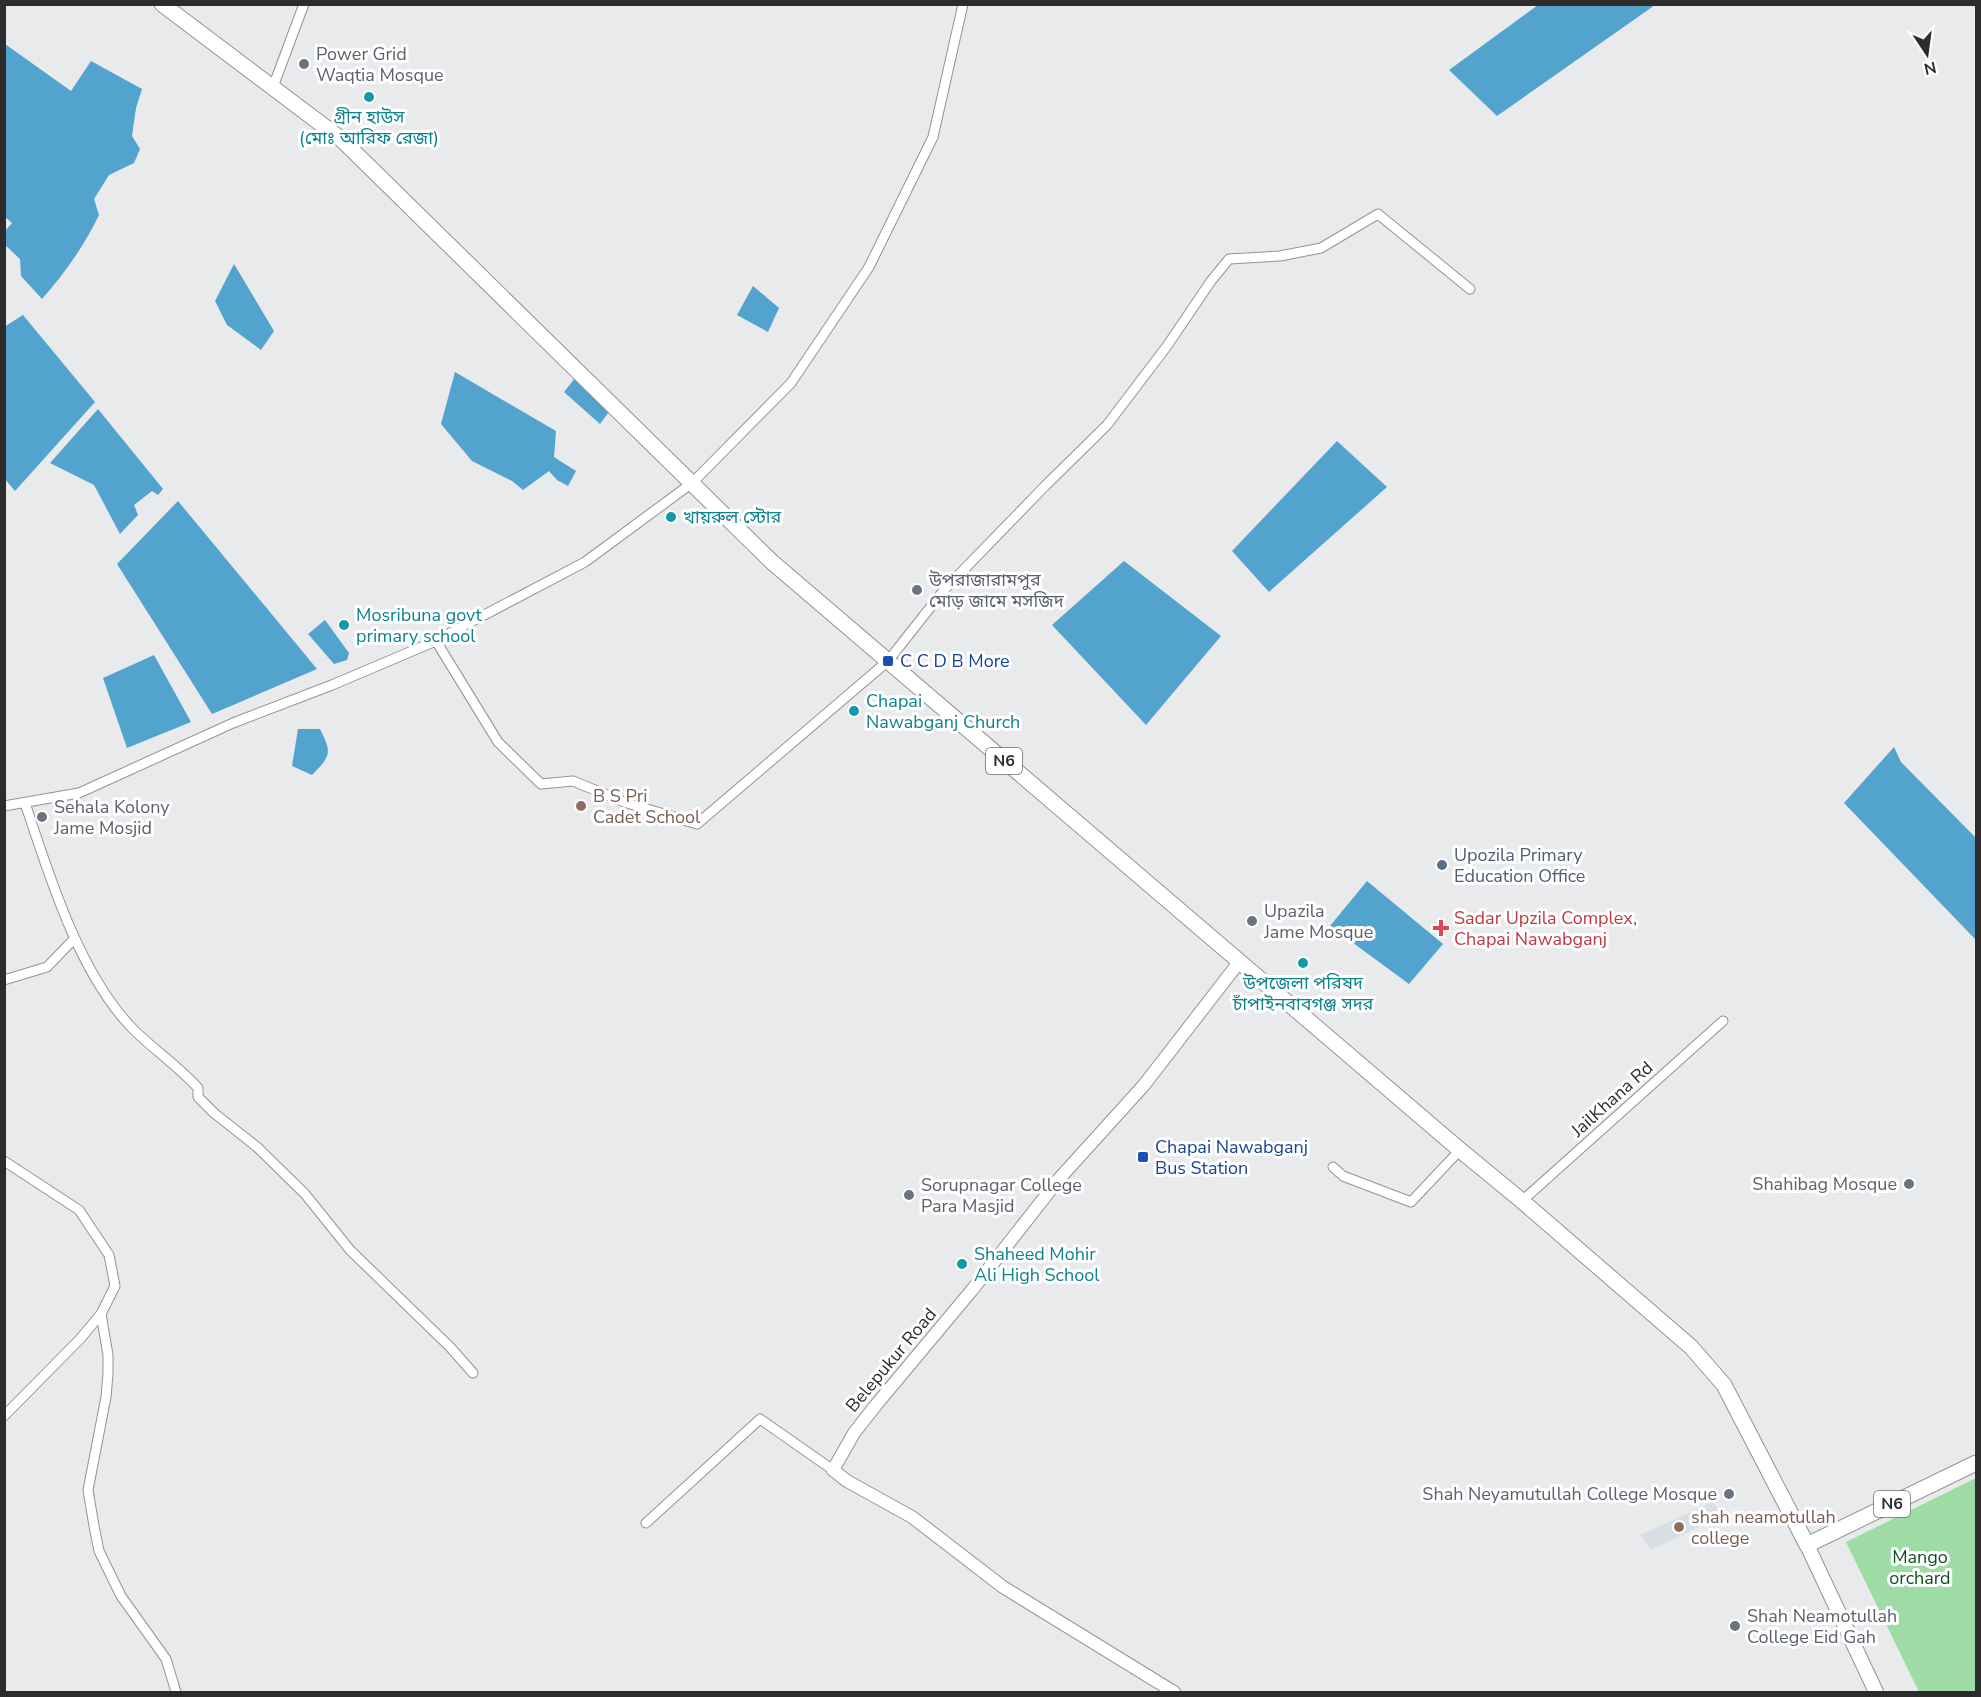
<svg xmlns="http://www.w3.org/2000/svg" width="1981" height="1697" viewBox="0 0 1981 1697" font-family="'Nunito Sans','Noto Sans Bengali',sans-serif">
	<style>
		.built { fill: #d9dde5 }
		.green { fill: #9fdba4 }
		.water { fill: #52a3cd }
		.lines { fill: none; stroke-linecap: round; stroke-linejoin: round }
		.minor-casing { stroke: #939395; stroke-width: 11 }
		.tertiary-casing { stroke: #939395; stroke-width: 14 }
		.secondary-casing { stroke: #939395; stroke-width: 16 }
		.trunk-casing { stroke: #939395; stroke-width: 17 }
		.minor { stroke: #fff; stroke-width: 9 }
		.tertiary { stroke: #fff; stroke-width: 12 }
		.secondary { stroke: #fff; stroke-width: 14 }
		.trunk { stroke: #fff; stroke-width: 15 }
		.worship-dot { fill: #6b7280; stroke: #fff; stroke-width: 2 }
		.culture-dot { fill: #0f9aa8; stroke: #fff; stroke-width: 2 }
		.transit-dot { fill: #1a4fb4; stroke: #fff; stroke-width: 2 }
		.education-dot { fill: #8d6e63; stroke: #fff; stroke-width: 2 }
		.service-dot { fill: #5c6f8a; stroke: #fff; stroke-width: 2 }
		.health-dot { fill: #e0444e; stroke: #fff; stroke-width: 2 }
		.labels { text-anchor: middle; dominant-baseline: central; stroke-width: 6; stroke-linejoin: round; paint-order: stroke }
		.shield { fill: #fff; stroke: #6b6b6c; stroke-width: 1.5 }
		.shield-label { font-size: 16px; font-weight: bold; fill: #2c2c2d }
		.worship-label { font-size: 18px; fill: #5b616d; stroke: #fff; text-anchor: start }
		.culture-label { font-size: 18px; fill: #0d838f; stroke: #fff; text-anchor: start }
		.transit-label { font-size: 18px; fill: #164399; stroke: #fff; text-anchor: start }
		.education-label { font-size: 18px; fill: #785e54; stroke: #fff; text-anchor: start }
		.service-label { font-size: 18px; fill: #4e5e75; stroke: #fff; text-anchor: start }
		.health-label { font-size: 18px; fill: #be3a42; stroke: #fff; text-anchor: start }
		.street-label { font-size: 18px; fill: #2c2c2d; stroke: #fff }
		.park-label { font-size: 18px; fill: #0e511e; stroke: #fff }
	</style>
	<rect width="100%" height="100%" fill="#e9eaec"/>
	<!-- built -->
	<polygon class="built" points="1713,1502 1721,1516 1651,1550 1640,1535"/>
	<!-- green -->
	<polygon class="green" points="1976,1478 1976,1692 1919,1692 1846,1542"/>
	<!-- water -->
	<g class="water">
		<polygon points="1538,5 1655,5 1497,116 1449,70"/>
		<path d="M 5,44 L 71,91 L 91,61 L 142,89 L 136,108 L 132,136 L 140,149 L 134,163 L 109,175 L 94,199 L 99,215 C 84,246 65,273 42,299 L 21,276 L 20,259 L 5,245 L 5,231 L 12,223 L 4,216 Z"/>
		<polygon points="234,264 274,331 261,350 227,325 215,301"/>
		<polygon points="753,286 779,308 768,332 737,315"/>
		<polygon points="23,315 95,402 15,491 5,479 4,327"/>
		<polygon points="455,372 556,431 554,457 576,471 568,486 557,480 549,471 523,490 512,481 472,461 441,424"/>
		<polygon points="575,378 611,409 600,424 564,392"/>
		<polygon points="98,409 163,489 158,495 152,491 134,505 138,515 120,534 94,485 50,463"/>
		<polygon points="1337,441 1387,487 1269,592 1232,551"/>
		<polygon points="178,501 317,669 212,714 117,564"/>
		<polygon points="1124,561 1221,636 1146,725 1052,625"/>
		<polygon points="325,620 349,653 347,660 334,664 308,634"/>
		<polygon points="154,655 191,722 127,748 103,678"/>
		<path d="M 298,729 L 320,729 C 332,753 331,756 312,775 L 292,766 Z"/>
		<polygon points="1894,747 1901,762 1976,838 1976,940 1844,803"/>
		<polygon points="1367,881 1443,944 1409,984 1330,926"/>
	</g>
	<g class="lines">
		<!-- minor casing -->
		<g class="minor-casing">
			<g id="minor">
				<polyline points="273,87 304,4"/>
				<polyline points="436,641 498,742 541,784 573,781 624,802 697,824 888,661 944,590 1045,486 1107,425 1167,346 1211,281 1229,259 1280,256 1321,248 1378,214 1470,289"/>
				<path d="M 25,803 C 49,875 79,974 133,1029 C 154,1050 178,1066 198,1088 L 198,1097 L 214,1113 L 257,1147 L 305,1194 L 350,1250 L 450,1347 L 473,1373"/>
				<polyline points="4,806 79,793 233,723 332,685 431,643 585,562 692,483 791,383 869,267 933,137 963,4"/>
				<polyline points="4,980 47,967 74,939"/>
				<polyline points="4,1161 79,1210 109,1255 115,1286 101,1314 80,1339 4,1416"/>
				<polyline points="1333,1167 1343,1176 1411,1202 1460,1150"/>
				<polyline points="1522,1201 1723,1021"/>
				<polyline points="101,1314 108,1355 108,1374 106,1397 88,1490 94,1526 99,1551 121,1596 166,1659 176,1692"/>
				<polyline points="646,1523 760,1419 833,1470"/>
			</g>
		</g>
		<!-- tertiary casing -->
		<g class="tertiary-casing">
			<polyline id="tertiary" points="1174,1692 1003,1587 912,1517 847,1481 833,1470 854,1433 876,1405 972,1290 1059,1179 1144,1085 1240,961"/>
		</g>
		<!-- secondary casing -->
		<g class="secondary-casing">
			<polyline id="secondary" points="1807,1545 1876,1692"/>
		</g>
		<!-- trunk casing -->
		<g class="trunk-casing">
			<polyline id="trunk" points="162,4 341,139 772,562 1460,1150 1522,1201 1691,1347 1724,1385 1807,1545 1976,1463"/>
		</g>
		<!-- minor -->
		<use href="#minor" class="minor"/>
		<!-- tertiary -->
		<use href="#tertiary" class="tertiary"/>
		<!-- secondary -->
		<use href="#secondary" class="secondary"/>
		<!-- trunk -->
		<use href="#trunk" class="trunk"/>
	</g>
	<!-- markers -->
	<g class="worship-dot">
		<circle cx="304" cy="64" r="6"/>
		<circle cx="917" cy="590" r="6"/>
		<circle cx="42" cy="817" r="6"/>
		<circle cx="1252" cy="921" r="6"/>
		<circle cx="1909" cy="1184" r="6"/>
		<circle cx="909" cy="1195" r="6"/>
		<circle cx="1729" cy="1494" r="6"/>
		<circle cx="1735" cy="1626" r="6"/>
	</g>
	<g class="culture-dot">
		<circle cx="369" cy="97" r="6"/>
		<circle cx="671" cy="517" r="6"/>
		<circle cx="344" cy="625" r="6"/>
		<circle cx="854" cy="711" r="6"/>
		<circle cx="1303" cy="963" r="6"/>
		<circle cx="962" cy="1264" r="6"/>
	</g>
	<g class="transit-dot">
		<rect x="882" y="655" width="12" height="12" rx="3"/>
		<rect x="1137" y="1151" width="12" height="12" rx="3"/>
	</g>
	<g class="education-dot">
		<circle cx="581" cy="806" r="6"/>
		<circle cx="1679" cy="1527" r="6"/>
	</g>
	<circle class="service-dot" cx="1442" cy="865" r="6"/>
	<path class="health-dot" d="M1438 919h6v6h6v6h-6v6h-6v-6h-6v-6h6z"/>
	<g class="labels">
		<!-- shield labels -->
		<g class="shield">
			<rect x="986" y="748" width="36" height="26" rx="4.5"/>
			<rect x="1874" y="1491" width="36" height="26" rx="4.5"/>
		</g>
		<g class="shield-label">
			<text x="1004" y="761">N6</text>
			<text x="1892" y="1504">N6</text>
		</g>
		<!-- worship labels -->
		<g class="worship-label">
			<text x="316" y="54">Power Grid<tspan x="316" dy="21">Waqtia Mosque</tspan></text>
			<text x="929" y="580">উপরাজারামপুর<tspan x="929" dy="21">মোড় জামে মসজিদ</tspan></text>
			<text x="54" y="807">Sehala Kolony<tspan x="54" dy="21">Jame Mosjid</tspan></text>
			<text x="1264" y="911">Upazila<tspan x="1264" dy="21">Jame Mosque</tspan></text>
			<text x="1897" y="1184" text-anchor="end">Shahibag Mosque</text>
			<text x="921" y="1185">Sorupnagar College<tspan x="921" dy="21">Para Masjid</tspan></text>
			<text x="1717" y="1494" text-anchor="end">Shah Neyamutullah College Mosque</text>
			<text x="1747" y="1616">Shah Neamotullah<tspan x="1747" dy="21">College Eid Gah</tspan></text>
		</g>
		<!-- culture labels -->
		<g class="culture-label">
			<text x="369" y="117" text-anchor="middle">গ্রীন হাউস<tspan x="369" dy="21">(মোঃ আরিফ রেজা)</tspan></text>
			<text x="683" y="517">খায়রুল স্টোর</text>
			<text x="356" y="615">Mosribuna govt<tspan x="356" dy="21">primary school</tspan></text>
			<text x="866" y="701">Chapai<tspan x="866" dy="21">Nawabganj Church</tspan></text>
			<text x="1303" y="983" text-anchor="middle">উপজেলা পরিষদ<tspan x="1303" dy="21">চাঁপাইনবাবগঞ্জ সদর</tspan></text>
			<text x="974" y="1254">Shaheed Mohir<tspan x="974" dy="21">Ali High School</tspan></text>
		</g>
		<!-- transit labels -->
		<g class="transit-label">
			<text x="900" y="661">C C D B More</text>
			<text x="1155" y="1147">Chapai Nawabganj<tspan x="1155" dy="21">Bus Station</tspan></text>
		</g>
		<!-- education labels -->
		<g class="education-label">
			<text x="593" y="796">B S Pri<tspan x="593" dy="21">Cadet School</tspan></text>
			<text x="1691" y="1517">shah neamotullah<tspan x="1691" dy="21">college</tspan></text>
		</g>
		<!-- service labels -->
		<g class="service-label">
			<text x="1454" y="855">Upozila Primary<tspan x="1454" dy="21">Education Office</tspan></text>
		</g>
		<!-- health labels -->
		<g class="health-label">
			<text x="1454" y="918">Sadar Upzila Complex,<tspan x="1454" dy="21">Chapai Nawabganj</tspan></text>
		</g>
		<!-- street labels -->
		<g class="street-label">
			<text transform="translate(1612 1099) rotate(-42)">JailKhana Rd</text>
			<text transform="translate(891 1360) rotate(-50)">Belepukur Road</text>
		</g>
		<!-- park labels -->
		<g class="park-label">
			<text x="1920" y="1557">Mango<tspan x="1920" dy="21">orchard</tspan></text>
		</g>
	</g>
	<!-- border -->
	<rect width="1981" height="1697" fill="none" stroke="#2c2c2d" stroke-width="12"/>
	<!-- north arrow -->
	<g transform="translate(1927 54) rotate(167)" stroke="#ffffff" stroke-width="4.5" paint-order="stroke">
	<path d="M0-4.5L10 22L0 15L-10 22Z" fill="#2c2c2d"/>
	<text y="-9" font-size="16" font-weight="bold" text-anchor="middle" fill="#2c2c2d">N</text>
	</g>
</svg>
